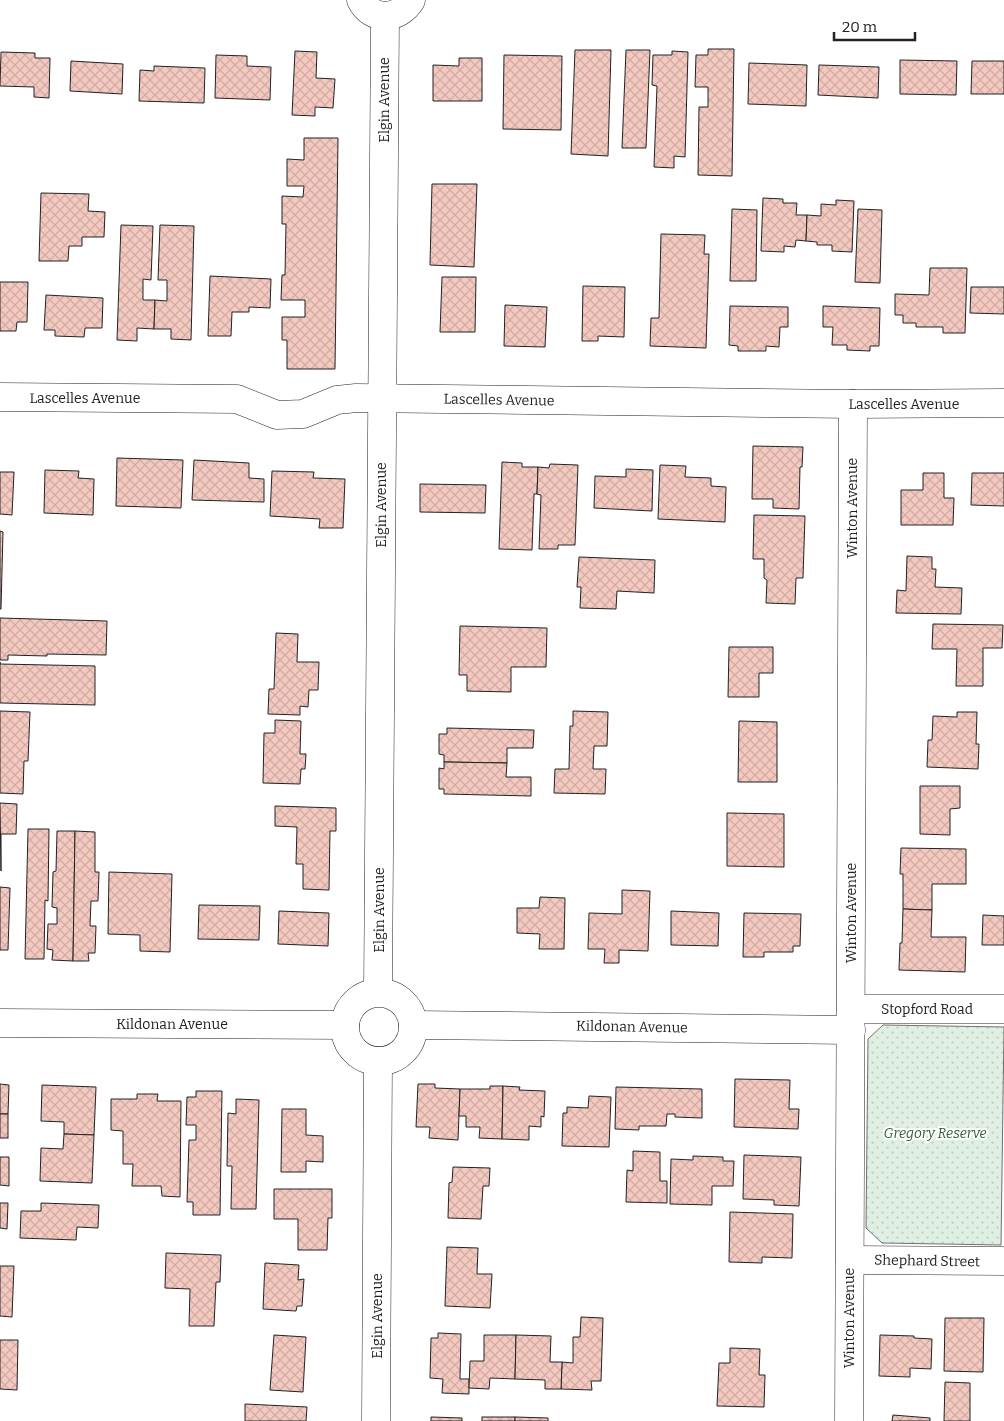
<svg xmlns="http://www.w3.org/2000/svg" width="1004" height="1421" viewBox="0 0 1004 1421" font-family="Bitter,serif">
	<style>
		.park { fill: url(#park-dots); stroke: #6f6f6f }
		.building { fill: url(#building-cross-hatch); stroke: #222 }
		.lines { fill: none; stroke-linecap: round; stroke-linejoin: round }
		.minor-casing { stroke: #222; stroke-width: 29 }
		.minor { stroke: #fff; stroke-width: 28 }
		.labels { text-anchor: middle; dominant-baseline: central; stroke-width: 4; stroke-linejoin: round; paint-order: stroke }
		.street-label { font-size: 14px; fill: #222; stroke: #fff }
		.park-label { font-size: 14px; font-style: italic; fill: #2f5e38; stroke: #fff }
	</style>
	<defs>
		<pattern id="park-dots" width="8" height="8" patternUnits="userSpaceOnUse" patternTransform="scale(1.25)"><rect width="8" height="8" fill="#e0efe3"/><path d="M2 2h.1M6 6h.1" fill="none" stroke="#c0cdc2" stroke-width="1.8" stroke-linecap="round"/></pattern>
		<pattern id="building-cross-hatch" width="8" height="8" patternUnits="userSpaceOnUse" patternTransform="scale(1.25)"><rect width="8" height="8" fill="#f3c9c0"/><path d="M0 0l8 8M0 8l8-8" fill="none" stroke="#d0aca5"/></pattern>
	</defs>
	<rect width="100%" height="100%" fill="#fff"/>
	<!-- park -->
	<polygon class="park" points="883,1025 1004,1027 1001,1245 882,1243 866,1228 868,1039"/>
	<!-- building -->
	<g class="building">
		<polygon points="708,49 734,49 732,176 698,175 699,107 708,107 708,87 695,87 696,55 708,55"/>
		<polygon points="575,50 611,50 608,156 571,154"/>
		<polygon points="626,50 650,50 646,148 622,148"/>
		<polygon points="295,51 317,52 316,78 335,79 333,108 315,107 315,116 292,115"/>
		<polygon points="672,51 688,52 685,157 674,156 674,168 654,167 657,86 652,85 653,55 672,55"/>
		<polygon points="1,52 35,53 35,58 50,58 49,98 34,97 34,87 0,86"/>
		<polygon points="216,55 247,56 247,66 271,67 270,100 215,98"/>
		<polygon points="504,55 562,56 561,130 503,129"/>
		<polygon points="459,58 482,58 482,101 433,101 433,65 459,66"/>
		<polygon points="900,60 957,61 956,95 900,94"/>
		<polygon points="71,61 123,64 122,94 70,91"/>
		<polygon points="972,61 1004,61 1004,94 971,94"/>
		<polygon points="749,63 807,65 806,106 748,104"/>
		<polygon points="819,65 879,67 878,98 818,95"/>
		<polygon points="154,66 205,68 204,103 139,101 140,70 154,71"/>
		<polygon points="304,138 338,138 335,369 287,369 287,340 282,340 282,317 305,317 305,300 281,300 282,275 285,275 286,224 282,224 282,196 303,197 304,186 287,186 287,159 304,160"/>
		<polygon points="432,184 477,184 474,267 430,265"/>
		<polygon points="41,193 89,194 88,211 105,212 104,237 82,237 82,246 69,246 68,261 39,261"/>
		<polygon points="763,198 783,199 783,203 797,203 796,215 807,215 806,241 796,240 795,247 784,246 784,252 761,251"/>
		<polygon points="836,200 854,201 852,252 832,251 832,245 817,245 817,242 806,241 807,215 821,216 821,204 836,205"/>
		<polygon points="732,209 757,210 756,281 730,281"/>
		<polygon points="858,209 882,210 880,283 855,282"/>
		<polygon points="121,225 153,226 151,280 143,279 143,300 155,300 154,329 137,328 137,341 117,340"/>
		<polygon points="160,225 194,226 191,340 171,339 171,329 154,329 155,300 167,301 167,280 158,280"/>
		<polygon points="661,234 705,235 704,254 709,254 706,348 650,346 651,318 659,318"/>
		<polygon points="930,268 967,268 965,333 943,333 943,327 916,327 916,323 903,323 903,315 895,315 895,294 929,295"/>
		<polygon points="210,276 271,279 270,308 249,307 249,312 232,312 231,336 208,336"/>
		<polygon points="442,277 476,277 475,332 440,332"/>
		<polygon points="0,282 28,282 27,322 17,322 16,331 0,331"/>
		<polygon points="583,286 625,287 624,337 598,336 598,341 582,341"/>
		<polygon points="971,287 1004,287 1004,314 970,313"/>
		<polygon points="46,295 103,298 102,328 85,328 84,337 55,336 55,330 44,330"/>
		<polygon points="505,305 547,307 545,347 504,346"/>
		<polygon points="730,306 788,307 788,327 780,327 779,347 766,346 766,351 738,351 738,346 729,345"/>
		<polygon points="823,306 880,308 879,346 870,346 870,351 847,350 847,345 832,345 833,327 823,327"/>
		<polygon points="753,446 803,447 802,467 800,467 799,509 773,508 773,499 752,499"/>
		<polygon points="117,458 183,460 181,508 116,506"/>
		<polygon points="194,460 249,463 249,478 264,479 264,502 192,500"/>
		<polygon points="502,462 522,463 522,467 538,467 537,494 534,494 532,550 499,549"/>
		<polygon points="550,464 578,465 575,545 558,545 558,549 539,549 541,495 537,494 538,467 549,468"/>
		<polygon points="660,465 686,466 685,477 711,478 711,486 726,487 725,522 658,519"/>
		<polygon points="626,469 653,470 652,511 594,508 595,476 626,477"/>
		<polygon points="45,470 79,471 78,478 94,479 93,515 44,513"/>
		<polygon points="272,471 314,472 313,478 345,479 343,528 319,528 320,519 270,516"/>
		<polygon points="0,472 14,472 12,515 0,514"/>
		<polygon points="923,473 944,473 944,498 954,498 953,525 901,525 901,490 923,490"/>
		<polygon points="972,473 1004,473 1004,506 971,505"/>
		<polygon points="420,484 486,485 485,513 420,512"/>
		<polygon points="754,515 805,516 803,578 796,578 795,604 766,603 767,580 764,578 764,559 753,559"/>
		<polygon points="0,531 3,532 1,609 0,609"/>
		<polygon points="907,556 932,557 932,569 936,569 935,587 962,588 961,614 896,613 897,590 906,591"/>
		<polygon points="579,557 655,560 654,593 617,591 616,609 580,608 581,587 577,587"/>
		<polygon points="0,618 107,621 106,655 47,654 47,656 8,655 8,660 0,660"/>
		<polygon points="933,624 1003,625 1002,648 983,648 983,686 956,686 957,649 932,649"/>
		<polygon points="460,626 547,628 546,667 511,667 511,692 467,691 467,675 459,675"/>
		<polygon points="276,633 298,634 297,662 319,662 318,690 309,690 308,707 300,706 300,715 268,714 269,689 274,689"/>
		<polygon points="729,647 773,647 773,673 759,673 759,697 728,697"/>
		<polygon points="0,662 0,664 95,666 95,705 0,703"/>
		<polygon points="0,711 30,712 28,761 24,761 23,794 0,793"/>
		<polygon points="573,711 608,712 607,746 594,746 593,769 606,769 605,794 554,793 555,769 569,769 570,726 573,726"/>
		<polygon points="957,712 977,712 976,744 979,744 978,769 927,767 928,740 932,740 933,716 957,717"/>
		<polygon points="275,720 301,721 300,754 306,754 305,769 301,769 300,784 263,783 264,733 275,733"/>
		<polygon points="739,721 777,722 777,782 738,782"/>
		<polygon points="447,728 534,730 533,748 507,748 507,763 444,762 444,755 439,754 439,734 447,734"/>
		<polygon points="444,762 507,763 506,777 531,777 531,796 444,794 444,789 439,789 439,768 444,769"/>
		<polygon points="920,786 960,786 960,808 950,809 950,835 920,834"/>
		<polygon points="0,803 17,804 16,834 1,834 1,871"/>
		<polygon points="275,806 336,808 336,831 330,831 329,890 303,889 303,864 296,864 297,827 275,826"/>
		<polygon points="727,813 784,814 784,867 727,866"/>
		<polygon points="28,829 49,829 48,901 45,900 44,959 25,959"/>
		<polygon points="57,831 75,831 73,961 52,960 53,950 47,949 48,924 57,924 57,908 52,907 53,872 56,871"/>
		<polygon points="75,831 95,832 95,872 99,872 98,901 91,901 90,926 96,926 95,953 88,953 89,961 73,961"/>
		<polygon points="901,848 966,849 966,884 932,884 932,910 903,909 903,874 900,874"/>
		<polygon points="109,872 172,874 170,952 140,951 140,935 108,934"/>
		<polygon points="0,887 10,888 8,950 0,950"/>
		<polygon points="622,890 650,891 648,951 619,950 619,963 604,963 605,949 588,949 589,913 622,914"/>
		<polygon points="540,897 565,898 564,949 539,949 540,934 517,933 517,908 539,908"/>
		<polygon points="199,905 260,906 259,940 198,939"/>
		<polygon points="903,909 932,910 931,937 966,937 965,972 899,970 900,943 902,943"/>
		<polygon points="279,911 329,913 328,946 278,944"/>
		<polygon points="671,911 719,913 718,946 671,945"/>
		<polygon points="744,913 801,914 800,946 793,946 793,952 764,952 764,957 743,957"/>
		<polygon points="983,915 1004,916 1004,945 982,945"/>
		<polygon points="735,1079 790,1080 789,1109 799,1109 798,1129 734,1127"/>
		<polygon points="0,1084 9,1085 8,1114 0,1114"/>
		<polygon points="418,1084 435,1084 435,1088 460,1089 458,1140 429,1138 430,1127 416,1127"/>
		<polygon points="42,1085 96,1087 94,1135 64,1134 64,1122 41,1121"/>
		<polygon points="490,1086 503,1086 502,1139 479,1138 480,1127 466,1127 466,1116 459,1116 460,1089 490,1089"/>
		<polygon points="503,1086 520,1087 519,1090 545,1091 544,1117 541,1116 541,1127 529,1126 529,1140 502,1139"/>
		<polygon points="616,1087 702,1089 702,1118 675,1117 675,1114 667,1114 666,1126 639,1126 639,1130 615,1129"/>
		<polygon points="196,1091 222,1091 220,1215 193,1215 193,1202 187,1202 189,1140 196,1140 196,1125 186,1125 187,1097 196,1097"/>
		<polygon points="137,1094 158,1094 157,1101 181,1101 180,1197 162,1196 161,1186 132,1186 133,1164 123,1164 123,1131 111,1130 111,1099 137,1099"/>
		<polygon points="589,1096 611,1097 609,1147 562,1146 563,1113 567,1113 567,1107 588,1108"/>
		<polygon points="236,1099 259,1100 256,1209 231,1209 232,1166 227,1166 228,1113 236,1114"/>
		<polygon points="282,1109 306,1109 306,1135 323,1136 323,1162 306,1161 306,1172 281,1172"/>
		<rect x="0" y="1114" width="8" height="24"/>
		<polygon points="64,1134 94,1135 92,1183 40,1181 41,1148 63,1149"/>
		<polygon points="633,1151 660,1152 660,1181 667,1181 667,1203 626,1202 627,1170 633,1171"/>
		<polygon points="744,1155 801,1157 799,1206 774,1205 774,1200 743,1199"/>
		<polygon points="693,1156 723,1157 723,1161 734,1161 733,1186 712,1186 712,1205 670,1204 671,1159 693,1160"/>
		<polygon points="0,1157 9,1157 9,1186 0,1185"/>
		<polygon points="453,1167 490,1168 489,1186 483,1186 481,1219 448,1218 449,1183 452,1182"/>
		<polygon points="274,1189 332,1189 332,1218 328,1218 327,1250 298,1250 298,1219 274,1219"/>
		<polygon points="0,1203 8,1203 7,1229 0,1228"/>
		<polygon points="41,1203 99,1205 98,1228 77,1227 76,1240 20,1238 21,1211 41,1211"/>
		<polygon points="730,1212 793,1214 792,1258 762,1257 762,1263 729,1262"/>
		<polygon points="447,1247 478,1248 477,1274 492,1274 490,1308 445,1306"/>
		<polygon points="166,1253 221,1255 220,1282 216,1282 214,1326 189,1326 190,1289 165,1288"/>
		<polygon points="265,1263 299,1265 298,1280 304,1279 302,1306 297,1306 296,1311 263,1309"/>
		<polygon points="0,1266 14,1266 12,1317 0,1316"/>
		<polygon points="581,1317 603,1318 601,1381 591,1381 592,1390 561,1389 562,1362 573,1363 573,1337 580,1337"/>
		<polygon points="945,1318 984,1318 983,1372 944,1371"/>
		<polygon points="438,1333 461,1334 460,1379 469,1379 469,1394 442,1393 443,1379 430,1378 431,1338 438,1338"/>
		<polygon points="274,1335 306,1337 303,1392 270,1390"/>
		<polygon points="484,1335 516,1335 515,1379 490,1378 489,1389 469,1388 470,1361 484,1361"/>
		<polygon points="516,1335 551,1336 550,1362 562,1362 561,1389 545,1389 545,1380 515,1379"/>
		<polygon points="880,1335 914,1336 914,1338 932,1339 931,1369 910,1368 910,1377 879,1376"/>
		<polygon points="0,1340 18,1340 17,1390 0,1389"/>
		<polygon points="730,1348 760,1349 759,1375 765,1375 764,1407 717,1406 719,1363 730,1363"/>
		<polygon points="945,1382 970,1383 970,1421 944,1421"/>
		<polygon points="245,1404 307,1407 306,1421 245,1421"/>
		<polygon points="893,1415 930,1418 930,1421 892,1421"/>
		<polygon points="431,1417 462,1418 462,1421 431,1421"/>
		<rect x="482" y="1417" width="33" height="4"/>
		<polygon points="515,1417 548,1418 548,1421 515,1421"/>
	</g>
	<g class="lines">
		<!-- minor casing -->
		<g class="minor-casing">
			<g id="minor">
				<path d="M 361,0 C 372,22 399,20 411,0"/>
				<polyline points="0,397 237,399 277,415 303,414 337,400 356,398 853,404 1004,403"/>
				<polyline points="378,992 385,17"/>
				<circle cx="379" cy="1027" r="34"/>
				<polyline points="851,1009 1004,1009"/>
				<polyline points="0,1023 345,1025"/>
				<polyline points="413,1025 851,1030"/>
				<polyline points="850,1260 1004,1261"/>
				<polyline points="376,1421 378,1061"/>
				<polyline points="849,1421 853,404"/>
			</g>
		</g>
		<!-- minor -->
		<use href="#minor" class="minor"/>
	</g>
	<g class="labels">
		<!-- street labels -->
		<g class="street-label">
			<text transform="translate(384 100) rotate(-90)">Elgin Avenue</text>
			<text x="85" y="398">Lascelles Avenue</text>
			<text transform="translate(499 400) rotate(1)">Lascelles Avenue</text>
			<text x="904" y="404">Lascelles Avenue</text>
			<text transform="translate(381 505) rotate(-90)">Elgin Avenue</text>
			<text transform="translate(852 508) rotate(-90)">Winton Avenue</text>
			<text transform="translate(379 910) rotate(-90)">Elgin Avenue</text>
			<text transform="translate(851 913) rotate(-90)">Winton Avenue</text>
			<text x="927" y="1009">Stopford Road</text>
			<text x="172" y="1024">Kildonan Avenue</text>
			<text transform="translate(632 1027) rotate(1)">Kildonan Avenue</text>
			<text transform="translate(927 1261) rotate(1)">Shephard Street</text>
			<text transform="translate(377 1316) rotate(-90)">Elgin Avenue</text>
			<text transform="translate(849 1318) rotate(-90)">Winton Avenue</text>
		</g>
		<!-- park labels -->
		<g class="park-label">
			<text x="935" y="1133">Gregory Reserve</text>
		</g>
	</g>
	<!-- scale -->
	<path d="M834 32v8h81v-8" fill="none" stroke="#222222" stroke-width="2.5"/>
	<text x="842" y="32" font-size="15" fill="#222222" stroke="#ffffff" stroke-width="4" paint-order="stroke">20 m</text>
</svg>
